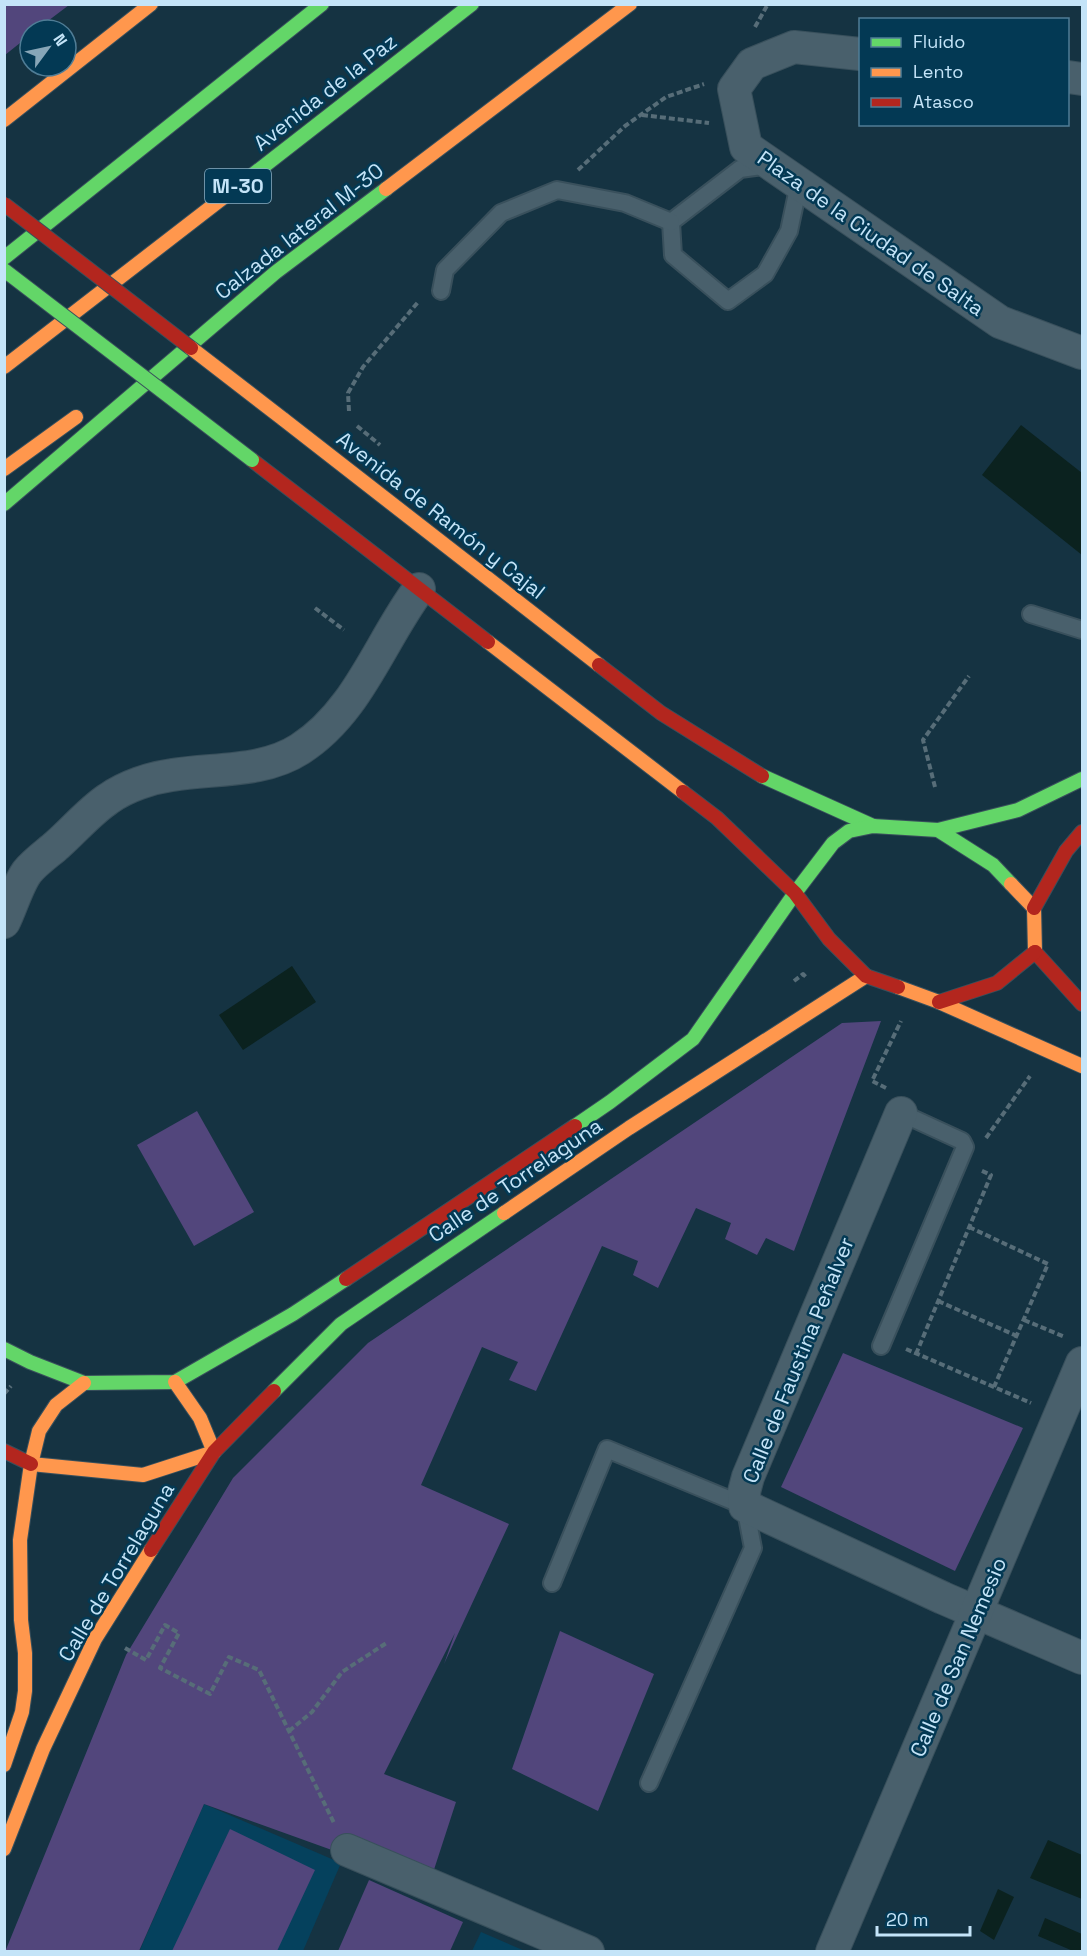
<svg xmlns="http://www.w3.org/2000/svg" width="1087" height="1956" viewBox="0 0 1087 1956" font-family="'Space Grotesk',sans-serif">
	<style>
		.built { fill: #05415d }
		.green { fill: #52467c }
		.water { fill: #0b221f }
		.lines { fill: none; stroke-linecap: round; stroke-linejoin: round }
		.lane-casing { stroke: #39505c; stroke-width: 20 }
		.street-casing { stroke: #39505c; stroke-width: 34 }
		.fast-casing { stroke: #39505c; stroke-width: 16 }
		.slow-casing { stroke: #39505c; stroke-width: 16 }
		.jam-casing { stroke: #39505c; stroke-width: 16 }
		.path { stroke: #576d78; stroke-width: 4; stroke-dasharray: 6 3; stroke-linecap: butt }
		.lane { stroke: #49606c; stroke-width: 16 }
		.street { stroke: #49606c; stroke-width: 32 }
		.fast { stroke: #63d668; stroke-width: 14 }
		.slow { stroke: #ff974d; stroke-width: 14 }
		.jam { stroke: #b3261e; stroke-width: 14 }
		.fast-bridge-casing { stroke: #39505c; stroke-width: 16; stroke-linecap: butt }
		.slow-bridge-casing { stroke: #39505c; stroke-width: 16; stroke-linecap: butt }
		.jam-bridge-casing { stroke: #39505c; stroke-width: 16; stroke-linecap: butt }
		.fast-bridge { stroke: #63d668; stroke-width: 14 }
		.slow-bridge { stroke: #ff974d; stroke-width: 14 }
		.jam-bridge { stroke: #b3261e; stroke-width: 14 }
		.labels { text-anchor: middle; dominant-baseline: central; stroke-width: 5; stroke-linejoin: round; paint-order: stroke }
		.shield { fill: #033954; stroke: #8ab1c7; stroke-width: 1.5 }
		.shield-label { font-size: 20px; font-weight: bold; fill: #c4e4f8 }
		.street-label { font-size: 21px; fill: #c4e4f8; stroke: #033954 }
	</style>
	<rect width="100%" height="100%" fill="#153342"/>
	<!-- built -->
	<g class="built">
		<polygon points="204,1804 341,1863 303,1951 139,1952"/>
		<polygon points="481,1932 525,1951 472,1951"/>
	</g>
	<!-- green -->
	<g class="green">
		<polygon points="5,4 69,4 69,5 36,30 30,30 30,35 5,55"/>
		<polygon points="881,1021 794,1251 766,1238 757,1255 725,1239 731,1223 696,1208 658,1288 633,1275 638,1261 602,1246 536,1391 509,1380 518,1362 482,1347 421,1485 509,1524 444,1664 455,1633 384,1774 456,1802 429,1885 204,1804 139,1951 5,1952 126,1655 233,1478 368,1343 842,1023"/>
		<polygon points="197,1111 254,1212 194,1246 137,1145"/>
		<polygon points="843,1353 1023,1428 955,1571 781,1487"/>
		<polygon points="560,1631 654,1674 598,1811 512,1769"/>
		<polygon points="230,1829 315,1870 277,1951 172,1951"/>
		<polygon points="369,1880 463,1922 450,1951 338,1951"/>
	</g>
	<!-- water -->
	<g class="water">
		<polygon points="1021,425 1082,473 1082,555 982,475"/>
		<polygon points="292,966 316,1002 243,1050 219,1015"/>
		<polygon points="1048,1840 1082,1855 1082,1899 1030,1878"/>
		<polygon points="998,1889 1014,1897 994,1940 980,1931"/>
		<polygon points="1045,1918 1082,1934 1082,1951 1073,1951 1038,1936"/>
	</g>
	<g class="lines">
		<!-- lane casing -->
		<g class="lane-casing">
			<g id="lane">
				<polyline points="770,165 740,169 671,222 673,255 728,301 765,274 789,231 799,184"/>
				<polyline points="441,291 445,270 501,213 557,190 625,203 671,222"/>
				<polyline points="1031,614 1082,630"/>
				<polyline points="881,1346 965,1147 962,1141 901,1113"/>
				<polyline points="552,1583 607,1449 745,1506 753,1548 649,1783"/>
			</g>
		</g>
		<!-- street casing -->
		<g class="street-casing">
			<g id="street">
				<polyline points="860,54 794,47 752,64 734,89 746,147 1000,322 1082,353"/>
				<polyline points="1068,77 1082,79"/>
				<path d="M 4,922 C 11,908 18,884 27,872 C 35,862 48,853 57,845 C 74,830 90,811 108,799 C 126,786 151,778 172,775 C 214,768 263,773 300,749 C 358,712 380,641 419,589"/>
				<polyline points="901,1113 748,1477 744,1492 745,1506 943,1598 1082,1658"/>
				<polyline points="347,1850 588,1952"/>
				<polyline points="832,1952 1082,1363"/>
			</g>
		</g>
		<!-- fast casing -->
		<g class="fast-casing">
			<g id="fast">
				<polyline points="246,180 472,4"/>
				<polyline points="4,258 322,4"/>
				<polyline points="4,504 276,272 386,189"/>
				<polyline points="762,776 873,826"/>
				<polyline points="938,830 1018,810 1082,779"/>
				<polyline points="575,1126 610,1102 693,1039 795,893 833,843 849,831 873,826 938,830 993,865 1011,884"/>
				<polyline points="4,1349 30,1362 84,1383"/>
				<polyline points="84,1383 175,1382 293,1314 346,1279"/>
				<polyline points="274,1391 341,1324 504,1213"/>
			</g>
		</g>
		<!-- slow casing -->
		<g class="slow-casing">
			<g id="slow">
				<polyline points="4,120 151,4"/>
				<polyline points="386,189 630,4"/>
				<polyline points="4,367 246,180"/>
				<polyline points="283,419 599,665"/>
				<polyline points="4,469 76,417"/>
				<polyline points="488,642 683,792"/>
				<polyline points="1011,884 1034,908 1035,952"/>
				<polyline points="898,987 939,1002 1082,1066"/>
				<polyline points="504,1213 629,1128 866,976"/>
				<polyline points="31,1464 143,1475 214,1452 200,1418 175,1382"/>
				<polyline points="4,1765 22,1712 25,1691 25,1653 21,1620 20,1540 31,1464 39,1431 56,1405 84,1383"/>
				<polyline points="4,1849 43,1749 95,1639 151,1550"/>
			</g>
		</g>
		<!-- jam casing -->
		<g class="jam-casing">
			<g id="jam">
				<polyline points="252,460 488,642"/>
				<polyline points="599,665 661,713 762,776"/>
				<polyline points="683,792 717,818 795,893 829,939 866,976 898,987"/>
				<polyline points="1034,908 1066,851 1082,832"/>
				<polyline points="1035,952 1082,1004"/>
				<polyline points="939,1002 997,983 1035,952"/>
				<polyline points="346,1279 575,1126"/>
				<polyline points="4,1451 31,1464"/>
				<polyline points="151,1550 214,1452 274,1391"/>
			</g>
		</g>
		<!-- path -->
		<g class="path">
			<polyline points="755,27 768,4"/>
			<polyline points="642,115 709,123"/>
			<polyline points="578,170 625,126 666,97 704,84"/>
			<polyline points="349,411 348,393 363,367 419,301"/>
			<polyline points="357,426 380,445"/>
			<polyline points="315,608 344,630"/>
			<polyline points="935,787 923,740 969,676"/>
			<polyline points="794,981 803,974 807,978"/>
			<polyline points="886,1088 872,1081 901,1021"/>
			<polyline points="986,1138 1030,1076"/>
			<polyline points="969,1227 1048,1264 994,1387"/>
			<polyline points="938,1301 1017,1336"/>
			<polyline points="1024,1320 1065,1337"/>
			<polyline points="906,1349 1031,1403"/>
			<polyline points="916,1354 991,1175 980,1170"/>
			<polyline points="4,1394 11,1386"/>
			<polyline points="125,1648 146,1660 165,1625 179,1633 160,1668 210,1694 229,1657 259,1670 334,1823"/>
			<polyline points="289,1731 312,1712 342,1672 388,1642"/>
		</g>
		<!-- lane -->
		<use href="#lane" class="lane"/>
		<!-- street -->
		<use href="#street" class="street"/>
		<!-- fast -->
		<use href="#fast" class="fast"/>
		<!-- slow -->
		<use href="#slow" class="slow"/>
		<!-- jam -->
		<use href="#jam" class="jam"/>
		<!-- fast-bridge casing -->
		<g class="fast-bridge-casing">
			<polyline id="fast-bridge" points="4,270 252,460"/>
		</g>
		<!-- slow-bridge casing -->
		<g class="slow-bridge-casing">
			<polyline id="slow-bridge" points="191,348 283,419"/>
		</g>
		<!-- jam-bridge casing -->
		<g class="jam-bridge-casing">
			<polyline id="jam-bridge" points="4,204 191,348"/>
		</g>
		<!-- fast-bridge -->
		<use href="#fast-bridge" class="fast-bridge"/>
		<!-- slow-bridge -->
		<use href="#slow-bridge" class="slow-bridge"/>
		<!-- jam-bridge -->
		<use href="#jam-bridge" class="jam-bridge"/>
	</g>
	<g class="labels">
		<!-- shield labels -->
		<rect class="shield" x="205" y="169" width="66" height="34" rx="4.5"/>
		<g class="shield-label">
			<text x="238" y="186">M-30</text>
		</g>
		<!-- street labels -->
		<g class="street-label">
			<text transform="translate(325 92) rotate(-38)">Avenida de la Paz</text>
			<text transform="translate(299 231) rotate(-38)">Calzada lateral M-30</text>
			<text transform="translate(871 233) rotate(35)">Plaza de la Ciudad de Salta</text>
			<text transform="translate(441 515) rotate(38)">Avenida de Ramón y Cajal</text>
			<text transform="translate(515 1180) rotate(-34)">Calle de Torrelaguna</text>
			<text transform="translate(798 1360) rotate(-68)">Calle de Faustina Peñalver</text>
			<text transform="translate(116 1572) rotate(-59)">Calle de Torrelaguna</text>
			<text transform="translate(958 1657) rotate(-67)">Calle de San Nemesio</text>
		</g>
	</g>
	<!-- border -->
	<rect width="1087" height="1956" fill="none" stroke="#c4e4f8" stroke-width="12"/>
	<!-- legend -->
	<rect x="859" y="18" width="210" height="108" fill="#033954" stroke="#507d96" stroke-width="1.5"/>
	<rect x="871" y="38" width="30" height="9" fill="#63d668" stroke="#507d96" stroke-width="1.5"/>
	<text x="913" y="48" font-size="18" fill="#c4e4f8">Fluido</text>
	<rect x="871" y="68" width="30" height="9" fill="#ff974d" stroke="#507d96" stroke-width="1.5"/>
	<text x="913" y="78" font-size="18" fill="#c4e4f8">Lento</text>
	<rect x="871" y="98" width="30" height="9" fill="#b3261e" stroke="#507d96" stroke-width="1.5"/>
	<text x="913" y="108" font-size="18" fill="#c4e4f8">Atasco</text>
	<!-- north arrow -->
	<g transform="translate(48 48) rotate(57)"><circle r="28" fill="#033954" stroke="#507d96" stroke-width="1.5"/>
	<path d="M0-4.5L10 22L0 15L-10 22Z" fill="#87a6b8"/>
	<text y="-9" font-size="16" font-weight="bold" text-anchor="middle" fill="#c4e4f8">N</text>
	</g>
	<!-- scale -->
	<path d="M877 1926v9h93v-9" fill="none" stroke="#c4e4f8" stroke-width="3"/>
	<text x="886" y="1926" font-size="18" fill="#c4e4f8" stroke="#033954" stroke-width="4.5" paint-order="stroke">20 m</text>
</svg>
